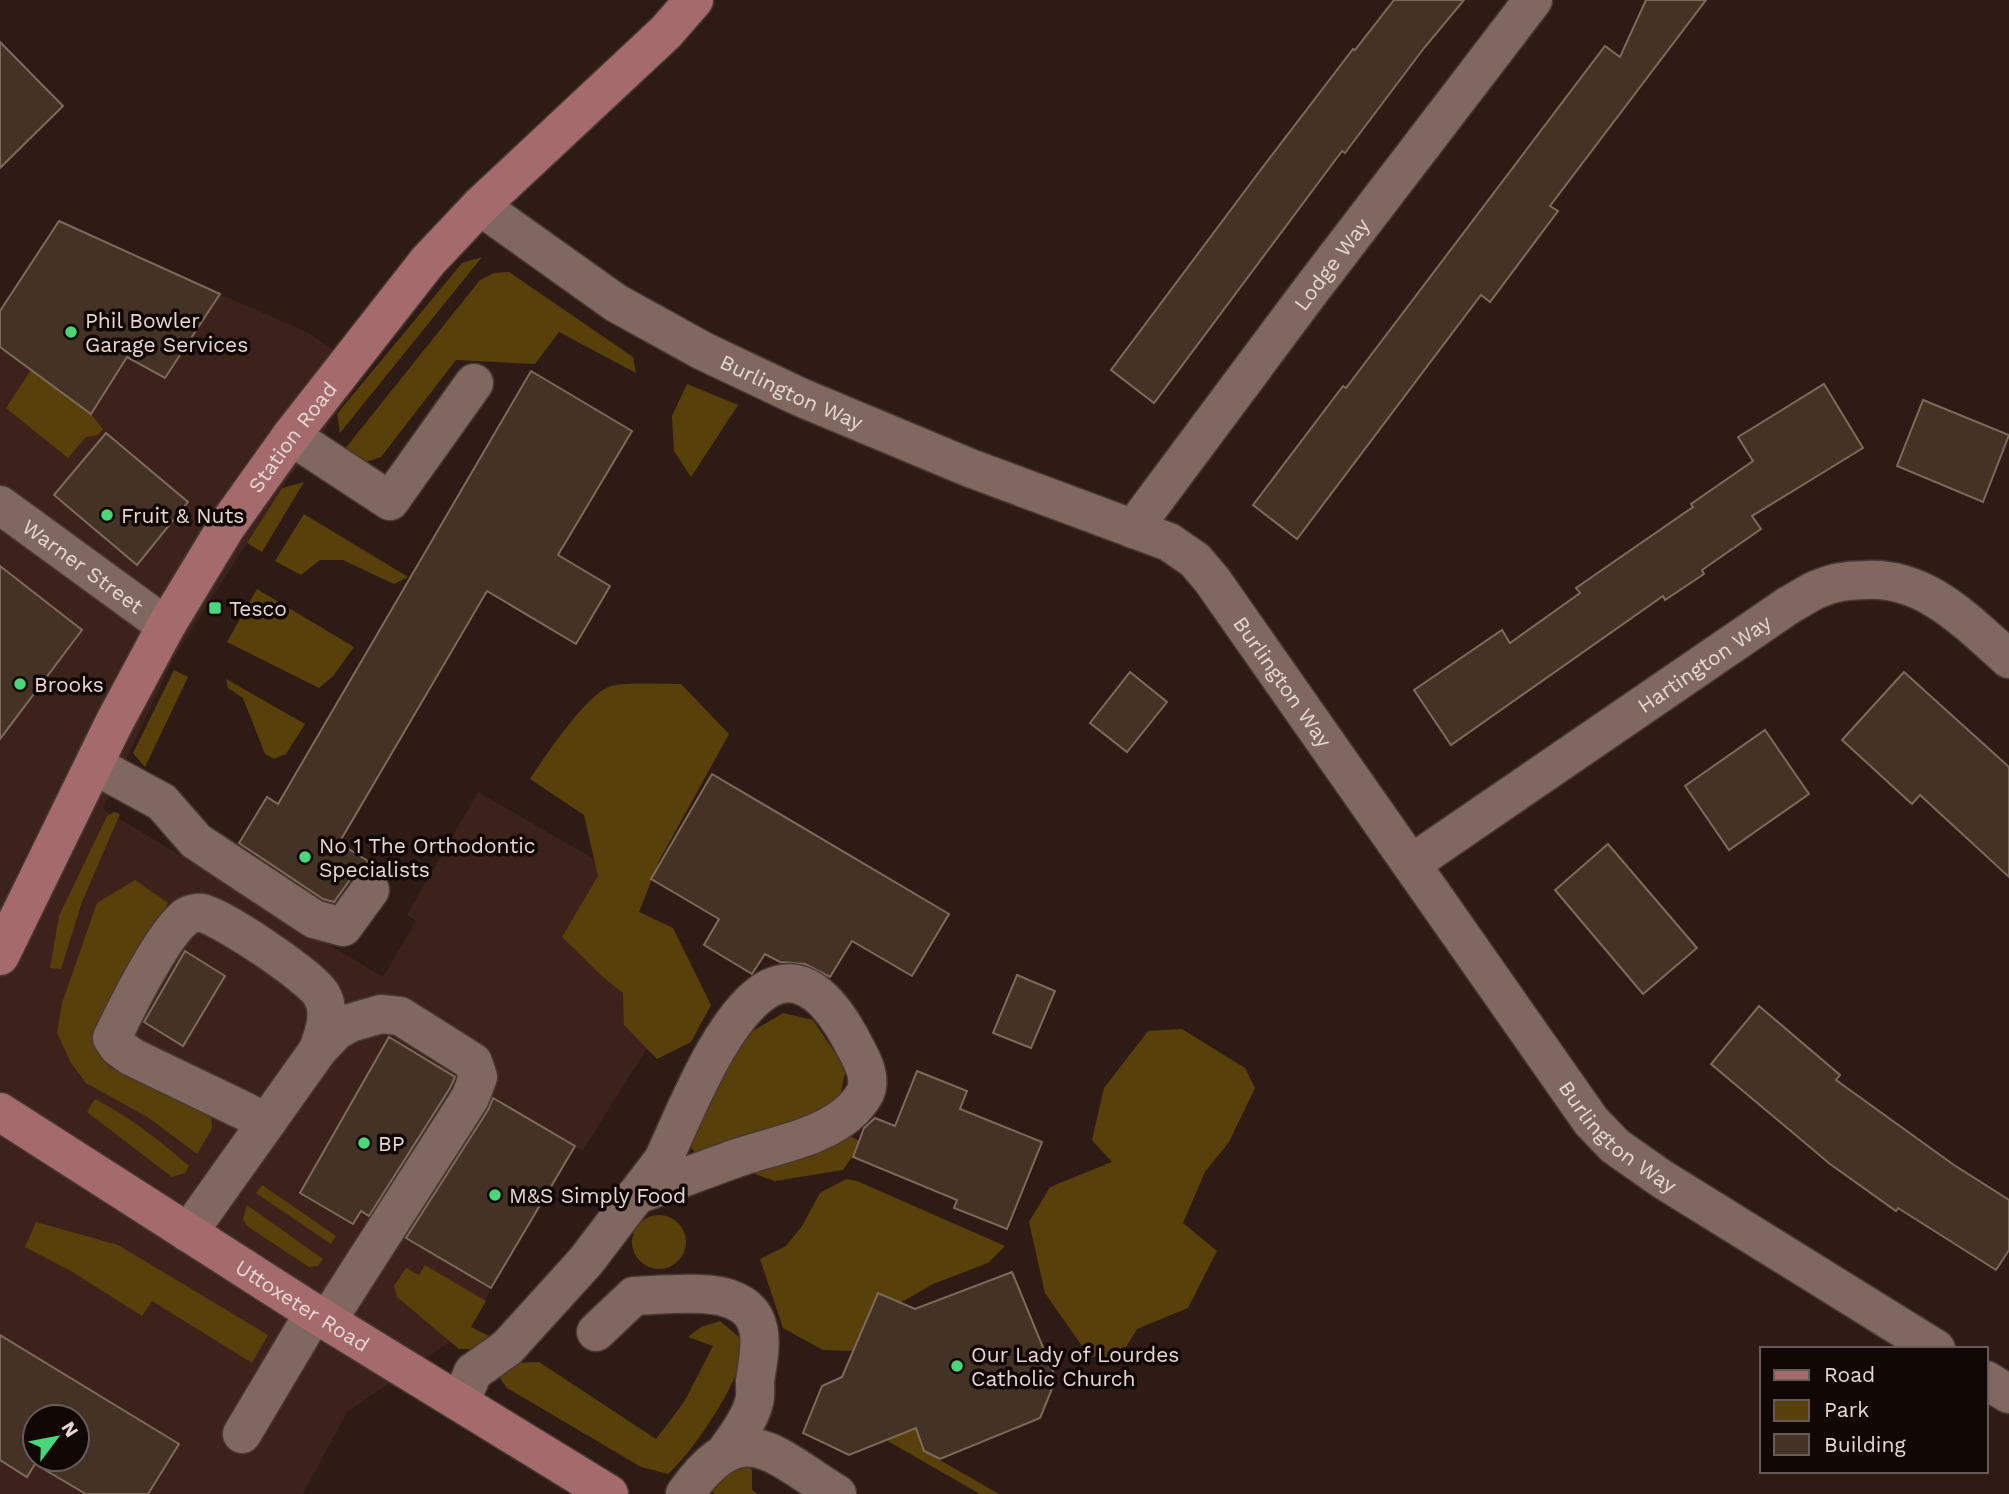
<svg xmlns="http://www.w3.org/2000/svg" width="2009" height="1494" viewBox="0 0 2009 1494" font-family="'Work Sans',sans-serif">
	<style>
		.built { fill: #3c221a; fill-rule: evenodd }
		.green { fill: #58400a }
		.building { fill: #443325; stroke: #7e6a5a; stroke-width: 2; fill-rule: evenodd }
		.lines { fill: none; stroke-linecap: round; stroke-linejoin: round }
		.minor-casing { stroke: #493734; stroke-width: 41 }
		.major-casing { stroke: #493734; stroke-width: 41 }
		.minor { stroke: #80675f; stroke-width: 38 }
		.major { stroke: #a56b6c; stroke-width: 38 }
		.poi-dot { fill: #48d779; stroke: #110806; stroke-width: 2.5 }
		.labels { text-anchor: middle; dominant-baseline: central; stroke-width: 7; stroke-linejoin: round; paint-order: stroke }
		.street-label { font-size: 21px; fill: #e6d7d3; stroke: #110806 }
		.poi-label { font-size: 21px; fill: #e6d7d3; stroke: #110806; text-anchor: start }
	</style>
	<rect width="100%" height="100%" fill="#2f1b15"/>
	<!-- built -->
	<path class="built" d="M 59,221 L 178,276 L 307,332 L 366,373 L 282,488 L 173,659 L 103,809 L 383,977 L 416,921 L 407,915 L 478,792 L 618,873 L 676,1002 L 583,1150 L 574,1147 L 491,1288 L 471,1327 L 347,1412 L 303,1494 L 0,1494 L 0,311 ZM 35,1417 L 77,1417 L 77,1459 L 35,1459 Z"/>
	<!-- green -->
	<g class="green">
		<polygon points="482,257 340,433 337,414 462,263"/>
		<polygon points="509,272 633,357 636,373 559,332 535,364 456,360 381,457 360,464 344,450 480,280 494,273"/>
		<polygon points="31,370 91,414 103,429 98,435 86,437 68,458 6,408"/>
		<polygon points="687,384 738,405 691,477 674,451 672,416"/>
		<polygon points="304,482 262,552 247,543 282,488"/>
		<polygon points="304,514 408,577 394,584 343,560 320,560 301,575 275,561"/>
		<polygon points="257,589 354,647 333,676 319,688 227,642"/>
		<polygon points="174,670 188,677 145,767 133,753"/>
		<polygon points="226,679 305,724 286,754 274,759 265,754 243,698 228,688"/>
		<path d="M 681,684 L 729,734 L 659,861 L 639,912 L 673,928 L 711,1005 L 691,1042 L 657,1059 L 624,1025 L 623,993 L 603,977 L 562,937 L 598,876 L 584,815 L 530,779 C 543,759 588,692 611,686 C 629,682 661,684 681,684 Z"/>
		<polygon points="114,812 120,814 82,902 61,969 50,968 59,916 107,816"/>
		<polygon points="135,880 168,903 101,1022 96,1048 108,1066 211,1114 212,1129 197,1154 149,1118 86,1083 71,1063 57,1033 62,1003 97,903"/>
		<polygon points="783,1013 813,1020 846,1069 840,1096 821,1114 701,1159 686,1142 746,1035"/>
		<polygon points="1182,1029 1245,1068 1255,1088 1229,1142 1205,1172 1183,1223 1217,1251 1188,1308 1137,1329 1119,1359 1089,1356 1045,1293 1029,1222 1050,1187 1112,1162 1092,1140 1104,1088 1148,1031"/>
		<path d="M 95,1099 C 130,1117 159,1140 189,1166 L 185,1173 L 172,1177 L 87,1112 Z"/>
		<polygon points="847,1134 859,1141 852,1157 843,1170 775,1181 746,1171"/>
		<polygon points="846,1179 857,1181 1005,1246 988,1263 933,1284 900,1303 878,1293 853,1351 823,1350 783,1328 760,1259 786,1246 802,1226 820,1193"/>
		<polygon points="262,1185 336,1236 331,1244 256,1193"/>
		<polygon points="247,1205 323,1259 318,1266 309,1267 247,1226 243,1219"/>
		<circle cx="659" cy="1242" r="27"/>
		<polygon points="36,1222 118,1245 268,1335 252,1363 152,1301 142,1316 71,1271 25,1247"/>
		<polygon points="425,1265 486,1301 471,1327 493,1338 472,1349 459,1349 397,1297 394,1286 406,1268 419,1275"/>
		<path d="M 720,1321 L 740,1338 C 741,1345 742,1354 741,1360 C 733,1391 692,1453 668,1474 L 641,1467 L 507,1388 L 498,1375 L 510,1363 L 539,1362 L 656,1439 L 684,1402 L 713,1346 L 688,1337 L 701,1327 Z"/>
		<polygon points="914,1421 924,1451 999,1494 980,1494 886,1440 883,1433"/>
		<polygon points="746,1457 752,1471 752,1490 758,1494 715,1494 708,1489"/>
	</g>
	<!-- building -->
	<g class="building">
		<polygon points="1394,0 1464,0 1424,48 1345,153 1342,151 1154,403 1111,370 1259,172 1353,49 1355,50"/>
		<polygon points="1646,0 1706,0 1550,206 1558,211 1490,302 1481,295 1297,539 1253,505 1343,386 1346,388 1605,46 1620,57"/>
		<polygon points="0,42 63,106 0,168"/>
		<polygon points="59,221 220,294 165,378 127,357 91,414 0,347 0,311"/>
		<polygon points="531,371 632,431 558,555 610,586 576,644 487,591 339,843 368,861 363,870 352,877 334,902 323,899 239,843 267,797 278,804"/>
		<polygon points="1824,384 1863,448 1752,516 1761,529 1702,570 1704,574 1665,600 1663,596 1451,745 1414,690 1502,630 1510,643 1580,593 1576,588 1693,507 1691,504 1753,461 1738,437"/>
		<polygon points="1923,400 2009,435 1983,502 1897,466"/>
		<polygon points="106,433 188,502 137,565 54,495"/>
		<polygon points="0,566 82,630 0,739"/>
		<polygon points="1130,672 1167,702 1127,752 1090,723"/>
		<polygon points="1904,672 2009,767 2009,877 1920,795 1912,804 1842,740"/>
		<polygon points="1765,730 1809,794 1729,850 1685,786"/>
		<polygon points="712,774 949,914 912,976 852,941 830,977 805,964 780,962 765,954 752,974 704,945 719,919 651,879"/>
		<polygon points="1608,844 1697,948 1643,994 1555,890"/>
		<polygon points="185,951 225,976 183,1046 144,1022"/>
		<polygon points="1017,975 1055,991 1031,1048 993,1033"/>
		<polygon points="1759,1006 1840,1075 1836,1080 1954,1165 2009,1200 2009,1250 1996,1270 1898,1208 1896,1211 1830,1164 1711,1064"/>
		<polygon points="389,1037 455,1077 450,1088 369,1216 361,1211 353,1224 300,1193"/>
		<polygon points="917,1071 967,1091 960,1109 1042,1142 1007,1229 954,1208 957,1200 853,1157 864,1128 875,1118 895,1126"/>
		<polygon points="493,1098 575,1146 491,1288 406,1238 488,1110"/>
		<polygon points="1012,1272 1056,1379 1040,1418 940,1459 924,1451 916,1428 849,1455 803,1433 822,1386 842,1377 878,1293 915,1309"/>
		<path d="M 0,1335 L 179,1444 L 148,1494 L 86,1494 L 35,1464 L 27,1477 L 0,1460 ZM 35,1417 L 77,1417 L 77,1459 L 35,1459 Z"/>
	</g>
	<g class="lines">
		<!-- minor casing -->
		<g class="minor-casing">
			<g id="minor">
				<path id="s1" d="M 480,206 L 616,303 L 703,351 L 800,397 L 970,468 L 1169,542 L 1195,560 L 1212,580 L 1591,1121 L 1615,1146 L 1662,1179 L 1936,1349"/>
				<polyline points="291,436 390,501 474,383"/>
				<path id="s2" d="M 0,505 L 166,626"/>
				<path id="s3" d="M 1133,529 L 1308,294 L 1533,0"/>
				<polyline points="94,765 162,802 196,841 314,919 343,927 370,890"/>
				<path id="s4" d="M 1411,864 L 1789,605 C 1799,600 1808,593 1818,589 C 1833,582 1849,580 1866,580 C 1926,577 1967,622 2009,659"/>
				<path d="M 267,1122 L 132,1057 L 118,1047 L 112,1038 C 125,1011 164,931 187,916 C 190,914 199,912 202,913 C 223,918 310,976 321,994 C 332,1012 324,1033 318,1050"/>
				<polyline points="188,1233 318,1050 336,1031 350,1023 381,1014 400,1016 473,1062 478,1077 470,1098 327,1321"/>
				<path d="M 596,1332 L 634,1296 C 659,1295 707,1290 730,1299 C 769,1313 760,1348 755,1381 C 755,1387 756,1395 754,1402 C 750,1420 735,1438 725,1453"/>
				<polyline points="1986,1380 2009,1394"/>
				<path d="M 461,1401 L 473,1372 L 507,1348 L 586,1261 L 663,1160 C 686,1111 722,1016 768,989 C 809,966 840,1017 855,1047 C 862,1060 869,1072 867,1087 C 866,1094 858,1104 853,1109 C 824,1138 774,1145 737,1158 C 703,1170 670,1183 636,1195"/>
				<polyline points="242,1434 314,1313"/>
				<path d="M 685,1494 C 742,1413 772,1454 837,1494"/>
			</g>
		</g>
		<!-- major casing -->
		<g class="major-casing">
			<g id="major">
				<path id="s5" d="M 0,956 L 114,723 L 166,626 L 226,527 L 291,436 L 428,261 L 480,206 L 666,32 L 694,0"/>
				<path id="s6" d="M 0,1112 L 314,1313 L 609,1494"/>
			</g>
		</g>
		<!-- minor -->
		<use href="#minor" class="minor"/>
		<!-- major -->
		<use href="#major" class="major"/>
	</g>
	<!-- markers -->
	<g class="poi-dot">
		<circle cx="71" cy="332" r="7"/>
		<circle cx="107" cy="515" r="7"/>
		<rect x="208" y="601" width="14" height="14" rx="3.5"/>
		<circle cx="20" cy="684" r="7"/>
		<circle cx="305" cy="857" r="7"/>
		<circle cx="364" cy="1143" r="7"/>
		<circle cx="495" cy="1195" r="7"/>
		<circle cx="957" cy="1366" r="7"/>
	</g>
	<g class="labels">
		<!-- street labels -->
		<g class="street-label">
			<text stroke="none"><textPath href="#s3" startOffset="331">Lodge Way</textPath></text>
			<text stroke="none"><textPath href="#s1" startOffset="364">Burlington Way</textPath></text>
			<text stroke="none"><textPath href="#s5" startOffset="597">Station Road</textPath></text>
			<text stroke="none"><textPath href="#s2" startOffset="103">Warner Street</textPath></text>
			<text stroke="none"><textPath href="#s4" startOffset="355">Hartington Way</textPath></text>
			<text stroke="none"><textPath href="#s1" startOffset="952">Burlington Way</textPath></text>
			<text stroke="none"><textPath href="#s1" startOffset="1519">Burlington Way</textPath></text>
			<text stroke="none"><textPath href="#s6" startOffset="359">Uttoxeter Road</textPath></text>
		</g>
		<!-- poi labels -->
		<g class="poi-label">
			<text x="85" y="320">Phil Bowler<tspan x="85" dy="24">Garage Services</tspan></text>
			<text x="121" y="515">Fruit &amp; Nuts</text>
			<text x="229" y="608">Tesco</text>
			<text x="34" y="684">Brooks</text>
			<text x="319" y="845">No 1 The Orthodontic<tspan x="319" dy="24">Specialists</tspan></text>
			<text x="378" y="1143">BP</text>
			<text x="509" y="1195">M&amp;S Simply Food</text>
			<text x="971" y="1354">Our Lady of Lourdes<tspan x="971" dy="24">Catholic Church</tspan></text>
		</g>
	</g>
	<!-- legend -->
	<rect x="1760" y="1347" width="228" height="126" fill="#110806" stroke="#665b58" stroke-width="2"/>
	<rect x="1774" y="1370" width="35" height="10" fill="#a56b6c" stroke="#665b58" stroke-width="2"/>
	<text x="1824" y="1382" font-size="21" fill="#e6d7d3">Road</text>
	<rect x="1774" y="1400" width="35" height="21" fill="#58400a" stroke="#665b58" stroke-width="2"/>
	<text x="1824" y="1417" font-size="21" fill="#e6d7d3">Park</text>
	<rect x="1774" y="1434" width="35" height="21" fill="#443325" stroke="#665b58" stroke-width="2"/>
	<text x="1824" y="1452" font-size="21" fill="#e6d7d3">Building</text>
	<!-- north arrow -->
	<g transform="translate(56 1438) rotate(58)"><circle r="33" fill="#110806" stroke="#665b58" stroke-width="2"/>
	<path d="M0-5L12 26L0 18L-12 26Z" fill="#48d779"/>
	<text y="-10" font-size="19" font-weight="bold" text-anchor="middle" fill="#e6d7d3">N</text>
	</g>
</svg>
